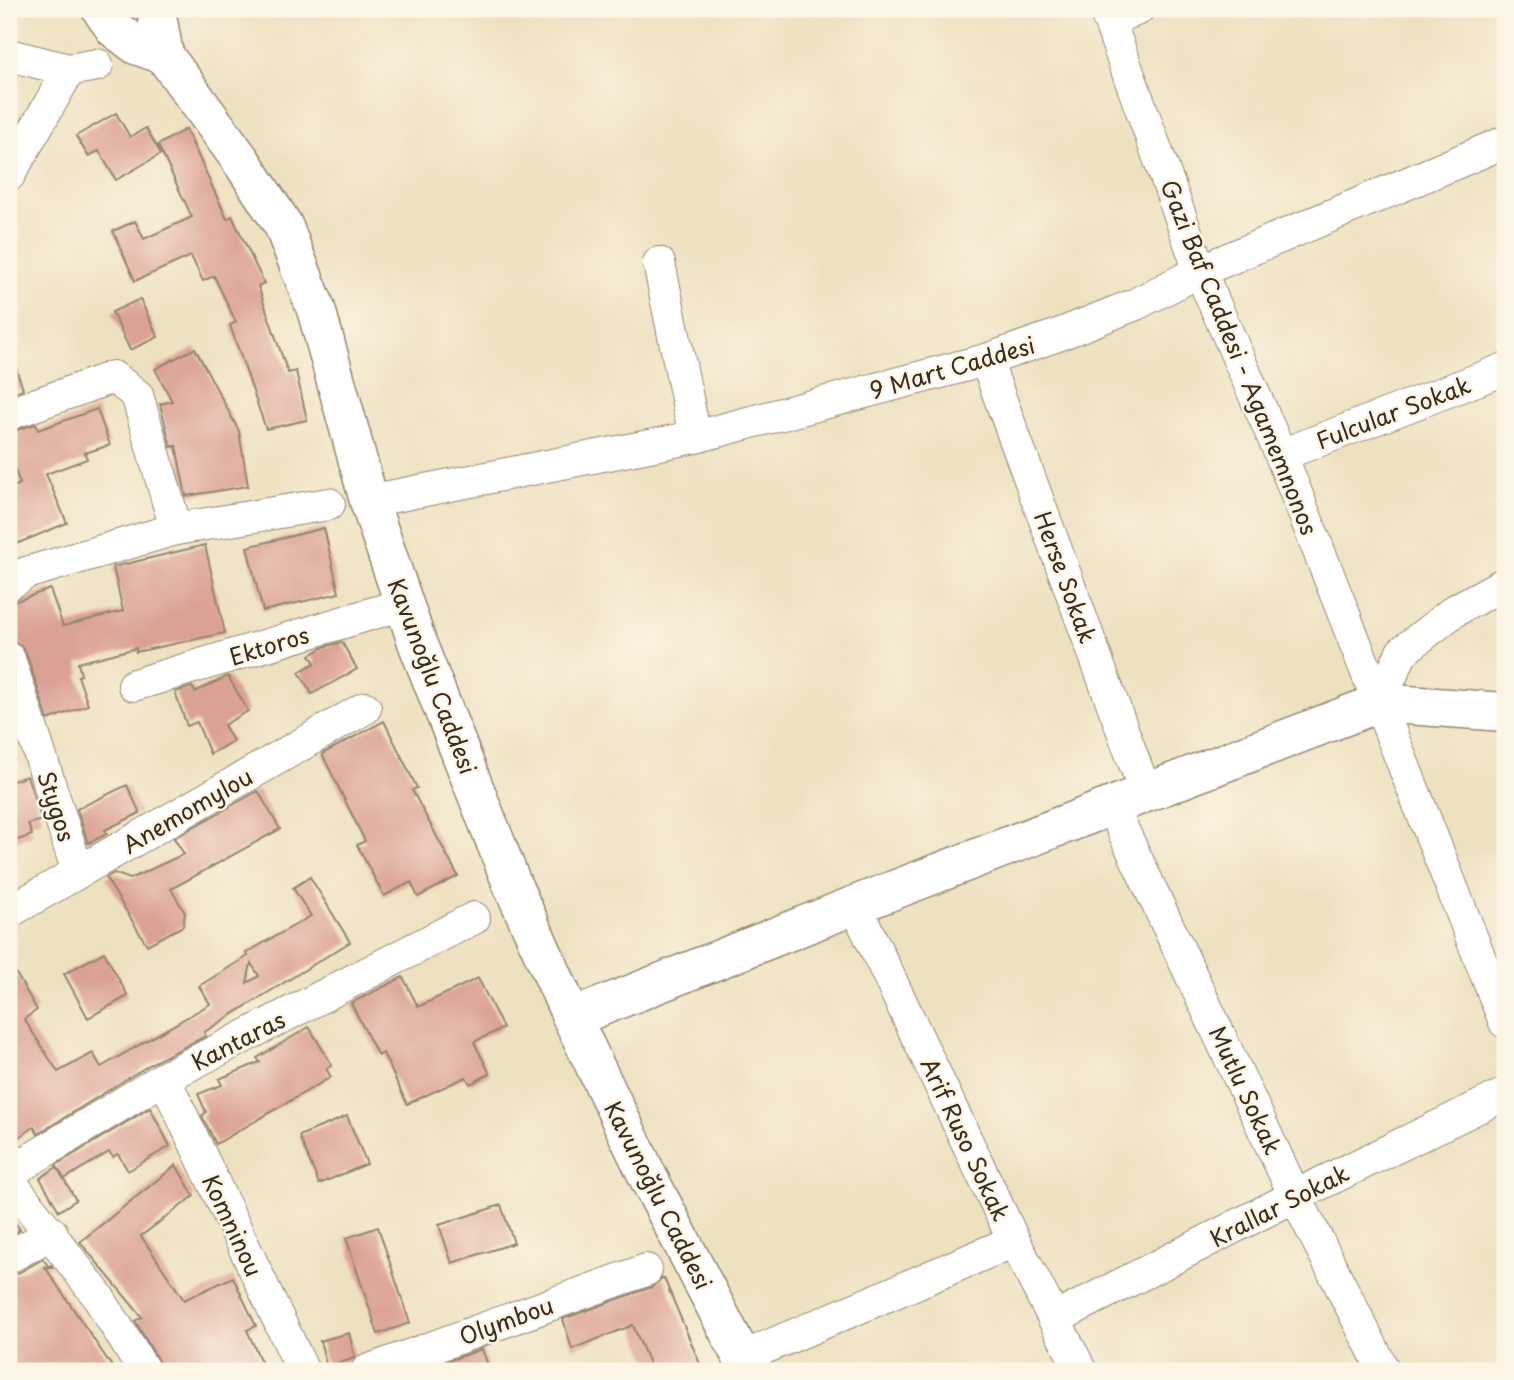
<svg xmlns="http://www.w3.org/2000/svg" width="1514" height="1380" viewBox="0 0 1514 1380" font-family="'Playpen Sans',sans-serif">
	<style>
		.building { fill: #dba294; fill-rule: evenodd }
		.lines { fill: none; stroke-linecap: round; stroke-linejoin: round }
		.minor-casing { stroke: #94866f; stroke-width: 34 }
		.tertiary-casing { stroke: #94866f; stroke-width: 41 }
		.secondary-casing { stroke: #94866f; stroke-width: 41 }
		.minor { stroke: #fff; stroke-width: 32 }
		.tertiary { stroke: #fff; stroke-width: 38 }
		.secondary { stroke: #fff; stroke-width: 38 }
		.labels { text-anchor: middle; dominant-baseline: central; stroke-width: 5; stroke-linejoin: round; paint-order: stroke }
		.street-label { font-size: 23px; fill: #3b2a1e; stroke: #fcf5e5 }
	</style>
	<rect width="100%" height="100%" fill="#fcf5e5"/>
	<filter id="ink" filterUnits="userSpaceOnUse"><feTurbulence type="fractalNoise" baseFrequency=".0143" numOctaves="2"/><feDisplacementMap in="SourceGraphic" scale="14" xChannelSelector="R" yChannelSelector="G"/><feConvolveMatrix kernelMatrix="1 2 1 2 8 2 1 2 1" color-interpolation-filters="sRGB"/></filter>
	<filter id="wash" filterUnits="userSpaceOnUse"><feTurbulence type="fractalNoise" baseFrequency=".00686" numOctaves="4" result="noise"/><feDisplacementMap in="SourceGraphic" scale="28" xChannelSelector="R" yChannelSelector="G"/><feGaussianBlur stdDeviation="1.57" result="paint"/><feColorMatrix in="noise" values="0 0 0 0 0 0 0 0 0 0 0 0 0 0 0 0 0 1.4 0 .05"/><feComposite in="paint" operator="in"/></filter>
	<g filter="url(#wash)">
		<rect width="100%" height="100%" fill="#eee1c0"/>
		<g id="blocks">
			<!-- building -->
			<g class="building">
				<polygon points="116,113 130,137 146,128 161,154 116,180 99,151 88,156 76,136"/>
				<polygon points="186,129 227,219 232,216 264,283 258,286 288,373 296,371 307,420 266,429 230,325 236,322 214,276 203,281 191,256 135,281 113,231 135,221 144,239 192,217 158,145"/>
				<polygon points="140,299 158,337 130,350 112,312"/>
				<polygon points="195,348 239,431 248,486 186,496 176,446 171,447 160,404 172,401 155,369"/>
				<polygon points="9,357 12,357 23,389 9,395"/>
				<polygon points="97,409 110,445 85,453 87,459 46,474 67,523 9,547 9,489 20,484 9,452 9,432 36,424 38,430"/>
				<polygon points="324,528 339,593 263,611 247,547"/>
				<polygon points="205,545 225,633 136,652 136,648 78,663 81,675 78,676 88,705 48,720 26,653 21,645 9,641 9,611 13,602 50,589 63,626 123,611 113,567"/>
				<polygon points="342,642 357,669 312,694 299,672 315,663 310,655 324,647"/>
				<polygon points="228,676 248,711 224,725 233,741 210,754 197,722 187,726 175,692 192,687 195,692"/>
				<polygon points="384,721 417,788 412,790 458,876 418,897 411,882 384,896 357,845 365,841 322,754"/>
				<polygon points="27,776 42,820 28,824 32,835 9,843 9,778 11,778 13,781"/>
				<polygon points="127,785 140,813 105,830 107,834 88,843 77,809"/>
				<polygon points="258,791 280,829 171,889 185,913 183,926 147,945 106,878 114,873 130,879 184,854 174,838"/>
				<path d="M 310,877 L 350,942 L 204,1032 L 206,1036 L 154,1062 L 38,1134 L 34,1127 L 9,1144 L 9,961 L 37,1010 L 24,1019 L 58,1072 L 93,1053 L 101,1067 L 210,1004 L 199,986 L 248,956 L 246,953 L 311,916 L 293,888 ZM 251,963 L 259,976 L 247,983 Z"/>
				<polygon points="104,952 128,996 88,1018 64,974"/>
				<polygon points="403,977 418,1007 478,978 503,1028 474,1042 490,1074 470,1084 466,1077 407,1104 383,1053 378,1056 351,1003"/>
				<polygon points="309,1027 332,1065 326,1069 331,1077 216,1144 202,1116 206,1112 198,1094 222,1085 219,1079 260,1062 257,1058"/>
				<polygon points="150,1108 170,1146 128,1171 118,1154 113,1157 109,1152 64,1179 56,1165"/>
				<polygon points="347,1116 367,1164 319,1184 299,1136"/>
				<polygon points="176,1165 194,1196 141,1236 184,1300 233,1277 256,1326 247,1330 265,1371 164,1371 135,1321 142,1317 80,1242"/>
				<polygon points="57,1167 76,1200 59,1211 40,1178"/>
				<polygon points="501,1205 514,1243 452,1263 439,1225"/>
				<polygon points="9,1214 20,1230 9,1236"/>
				<polygon points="378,1227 410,1323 378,1334 346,1238"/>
				<polygon points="43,1259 49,1267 51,1265 53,1268 45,1267 115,1371 9,1371 9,1275 18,1273"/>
				<polygon points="662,1278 664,1278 703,1371 652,1371 633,1325 572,1349 563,1319 652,1287"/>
				<polygon points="349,1333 355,1358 327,1367 320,1341"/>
				<polygon points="482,1349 490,1371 420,1371"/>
			</g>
		</g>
	</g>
	<g filter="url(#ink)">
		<use href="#blocks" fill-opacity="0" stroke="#94866f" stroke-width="2"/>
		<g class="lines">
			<!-- minor casing -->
			<g class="minor-casing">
				<g id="minor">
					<polyline points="1105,9 1200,271 1281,455 1505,1022"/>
					<polyline points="1109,20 1138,9"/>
					<polyline points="9,55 69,70"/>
					<polyline points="9,175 69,70 97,65"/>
					<polyline points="659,263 695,437"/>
					<polyline points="986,360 1146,794"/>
					<polyline points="9,414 113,377 137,395 176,529"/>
					<polyline points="1281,455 1505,369"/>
					<polyline points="369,501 695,437 986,360 1058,335 1136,304 1200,271 1505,142"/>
					<polyline points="9,584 26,573 176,529 329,504"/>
					<polyline points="9,659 78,872"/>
					<polyline points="134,685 404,604"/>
					<polyline points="1379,703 1402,652 1454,611 1505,583"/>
					<polyline points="1112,807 1295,1196 1384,1371"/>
					<polyline points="855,905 1014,1241 1081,1371"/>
					<polyline points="9,912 365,708"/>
					<polyline points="164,1078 303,1371"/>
					<polyline points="9,1173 164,1078 474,918"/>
					<polyline points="9,1180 97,1295 144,1371"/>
					<polyline points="9,1257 52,1233"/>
					<polyline points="1054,1319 1295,1196 1505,1094"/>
					<polyline points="741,1358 1014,1241"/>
					<polyline points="367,1371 646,1270"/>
				</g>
			</g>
			<!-- tertiary casing -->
			<g class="tertiary-casing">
				<polyline id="tertiary" points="572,1018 855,905 1379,703 1505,712"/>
			</g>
			<!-- secondary casing -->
			<g class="secondary-casing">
				<g id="secondary">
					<polyline points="101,9 115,29 136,45 164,55 242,162 283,225 316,309 369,501 418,645 512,884 572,1018 649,1179 749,1371"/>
					<polyline points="156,9 164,55"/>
				</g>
			</g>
			<!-- minor -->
			<use href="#minor" class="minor"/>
			<!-- tertiary -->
			<use href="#tertiary" class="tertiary"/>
			<!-- secondary -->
			<use href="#secondary" class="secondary"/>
		</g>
	</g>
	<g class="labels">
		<!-- street labels -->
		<g class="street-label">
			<text transform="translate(1240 357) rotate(68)">Gazi Baf Caddesi - Agamemnonos</text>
			<text transform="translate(952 367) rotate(-16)">9 Mart Caddesi</text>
			<text transform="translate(1393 412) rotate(-21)">Fulcular Sokak</text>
			<text transform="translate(1066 577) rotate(70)">Herse Sokak</text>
			<text transform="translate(269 645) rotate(-17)">Ektoros</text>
			<text transform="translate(433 676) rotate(69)">Kavunoğlu Caddesi</text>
			<text transform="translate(57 806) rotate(72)">Stygos</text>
			<text transform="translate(187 810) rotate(-30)">Anemomylou</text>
			<text transform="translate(238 1040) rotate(-27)">Kantaras</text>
			<text transform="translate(1246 1090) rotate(65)">Mutlu Sokak</text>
			<text transform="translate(966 1139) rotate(65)">Arif Ruso Sokak</text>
			<text transform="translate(659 1195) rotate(63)">Kavunoğlu Caddesi</text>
			<text transform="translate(1279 1205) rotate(-27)">Krallar Sokak</text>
			<text transform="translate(233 1225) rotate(65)">Komninou</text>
			<text transform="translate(506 1320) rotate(-20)">Olymbou</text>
		</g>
	</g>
	<!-- margin -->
	<rect width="1514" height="1380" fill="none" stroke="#fcf5e5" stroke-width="35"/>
</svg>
